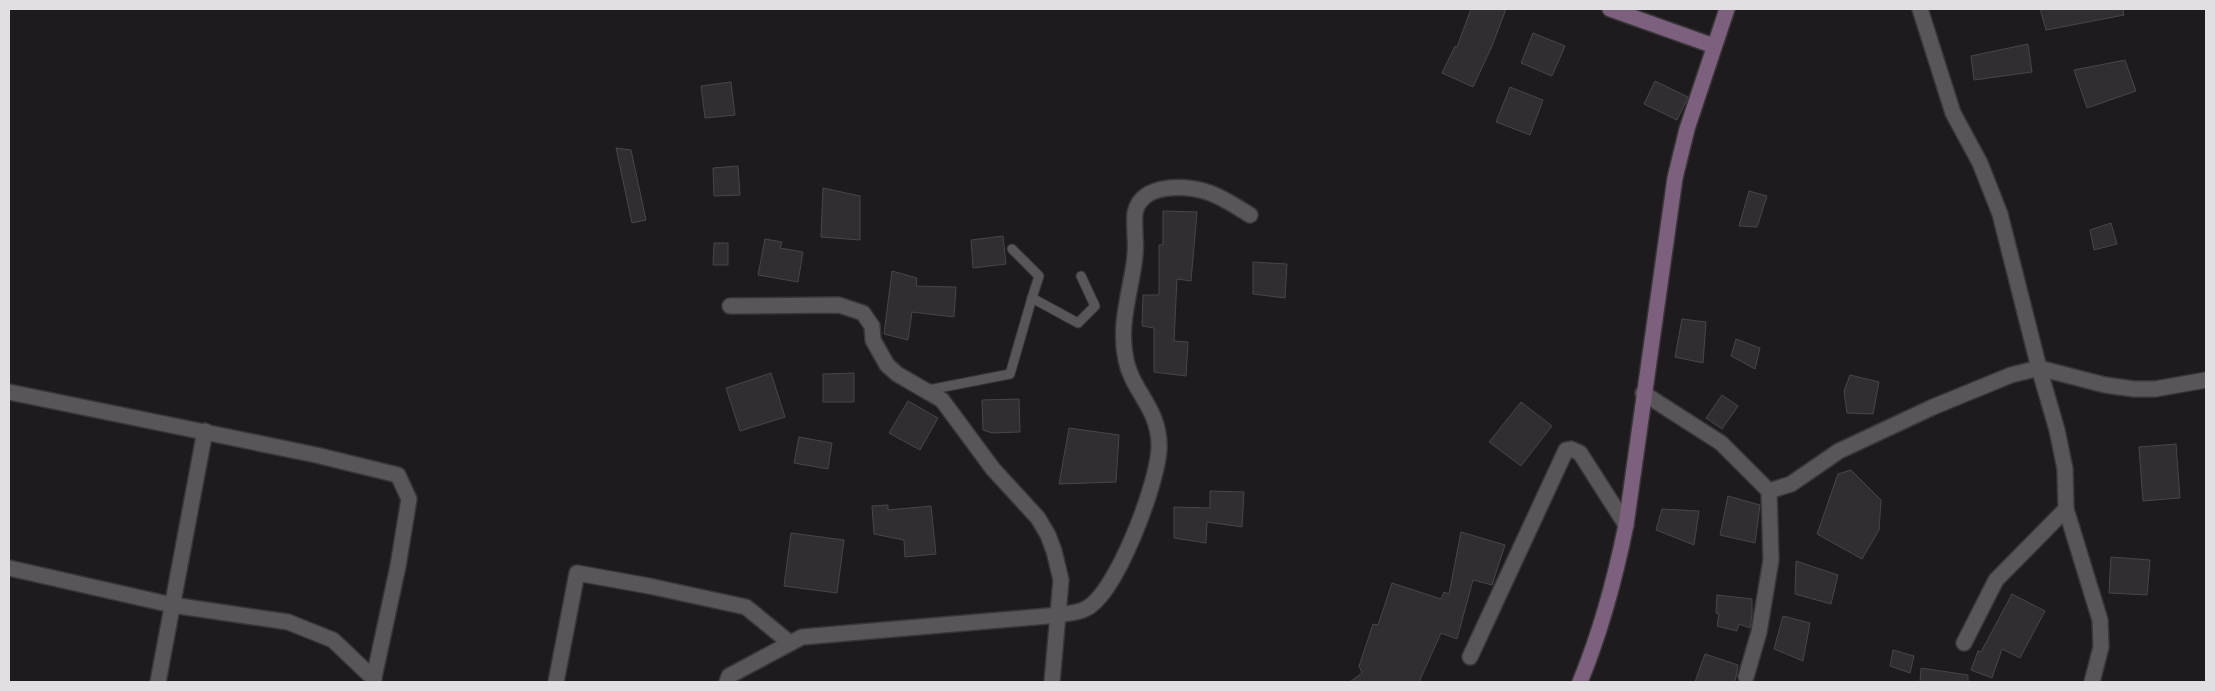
<svg xmlns="http://www.w3.org/2000/svg" width="2215" height="691" viewBox="0 0 2215 691" font-family="'Roboto Condensed',sans-serif">
	<style>
		.building { fill: #312d31; stroke: #494549 }
		.lines { fill: none; stroke-linecap: round; stroke-linejoin: round }
		.lane-casing { stroke: #383638; stroke-width: 11 }
		.street-casing { stroke: #383638; stroke-width: 18 }
		.secondary-casing { stroke: #383638; stroke-width: 18 }
		.lane { stroke: #595559; stroke-width: 9 }
		.street { stroke: #595559; stroke-width: 15 }
		.secondary { stroke: #7c607e; stroke-width: 15 }
	</style>
	<rect width="100%" height="100%" fill="#1e1a1e"/>
	<!-- building -->
	<g class="building">
		<polygon points="1471,9 1506,9 1492,46 1473,87 1442,73 1455,46 1457,47"/>
		<polygon points="2040,9 2123,9 2124,15 2046,30"/>
		<polygon points="1533,33 1565,46 1552,76 1521,63"/>
		<polygon points="2028,44 2032,72 1974,80 1971,56"/>
		<polygon points="2125,60 2136,91 2087,108 2074,70"/>
		<polygon points="1655,81 1688,97 1677,120 1644,104"/>
		<polygon points="731,82 735,115 705,118 701,86"/>
		<polygon points="1510,87 1543,100 1530,135 1496,122"/>
		<polygon points="616,148 631,150 646,220 632,223"/>
		<polygon points="738,166 740,195 714,196 713,168"/>
		<polygon points="823,188 860,196 860,240 821,237"/>
		<polygon points="1749,191 1767,196 1757,227 1739,226"/>
		<polygon points="1163,211 1197,212 1191,281 1177,279 1174,341 1188,342 1186,376 1154,372 1154,328 1142,326 1143,295 1159,295 1159,245 1163,245"/>
		<polygon points="2111,223 2117,244 2094,250 2090,230"/>
		<polygon points="1003,236 1006,264 973,268 971,240"/>
		<polygon points="765,239 782,242 780,248 803,252 798,282 758,275"/>
		<polygon points="714,243 728,243 728,265 713,265"/>
		<polygon points="1253,262 1287,264 1285,298 1253,294"/>
		<polygon points="892,271 917,278 916,286 956,287 954,317 912,312 908,340 884,334"/>
		<polygon points="1682,319 1706,322 1703,363 1675,357"/>
		<polygon points="1736,339 1760,348 1755,369 1731,356"/>
		<polygon points="771,373 785,417 740,431 726,388"/>
		<polygon points="854,373 854,402 823,402 823,374"/>
		<polygon points="1850,375 1879,382 1873,414 1847,413 1844,391"/>
		<polygon points="1722,395 1738,406 1722,429 1706,418"/>
		<polygon points="1019,399 1020,432 992,433 983,430 982,400"/>
		<polygon points="908,401 938,418 920,450 889,433"/>
		<polygon points="1521,402 1552,426 1521,466 1489,442"/>
		<polygon points="1069,428 1119,435 1116,482 1059,484"/>
		<polygon points="799,437 832,443 828,469 794,463"/>
		<polygon points="2176,444 2180,498 2143,501 2139,447"/>
		<polygon points="1851,470 1881,500 1879,530 1862,559 1817,534 1838,474"/>
		<polygon points="1210,491 1244,492 1242,527 1207,522 1206,543 1174,538 1174,507 1210,508"/>
		<polygon points="1728,496 1760,505 1755,543 1720,535"/>
		<polygon points="888,505 888,510 931,506 936,554 905,557 904,540 874,534 872,506"/>
		<polygon points="1662,509 1699,511 1694,545 1656,530"/>
		<polygon points="1461,532 1505,545 1492,585 1473,580 1457,639 1441,633 1419,682 1350,682 1362,673 1359,666 1373,624 1378,625 1392,583 1441,599 1444,592 1449,594"/>
		<polygon points="791,533 844,540 837,593 784,586"/>
		<polygon points="2111,557 2150,560 2147,595 2109,593"/>
		<polygon points="1796,561 1838,575 1831,604 1795,594"/>
		<polygon points="2012,594 2045,611 2020,658 2002,649 1992,678 1971,670 1978,651 1981,652"/>
		<polygon points="1717,595 1752,599 1752,614 1750,628 1739,624 1737,631 1717,626 1719,614 1716,613"/>
		<polygon points="1783,616 1810,623 1803,661 1774,649"/>
		<polygon points="1893,650 1914,656 1910,673 1890,666"/>
		<polygon points="1705,654 1738,665 1735,682 1695,682"/>
		<polygon points="1921,668 1968,675 1968,682 1920,682"/>
	</g>
	<g class="lines">
		<!-- lane casing -->
		<g class="lane-casing">
			<g id="lane">
				<polyline points="1012,249 1039,276 1032,298"/>
				<polyline points="928,390 1010,374 1032,298 1078,323 1095,306 1081,276"/>
			</g>
		</g>
		<!-- street casing -->
		<g class="street-casing">
			<g id="street">
				<polyline points="1920,9 1953,113 1980,163 2000,214 2039,368 2057,430 2065,469 2066,509 2100,620 2101,647 2092,682"/>
				<polyline points="730,306 839,305 863,313 872,326 873,340 887,365 897,374 942,400 993,469 1038,518 1048,535 1054,551 1061,580 1052,682"/>
				<polyline points="9,392 316,455 398,475 409,499 398,566 373,682"/>
				<polyline points="1643,393 1721,443 1769,491 1791,484 1839,451 1933,407 2011,375 2039,368 2105,385 2134,389 2155,389 2206,380"/>
				<polyline points="9,568 172,605 288,622 333,640 374,679"/>
				<polyline points="1964,643 1996,580 2066,509"/>
				<polyline points="1470,657 1566,450 1571,449 1580,453 1626,525"/>
				<polyline points="1746,677 1759,632 1771,560 1769,491"/>
				<polyline points="158,682 205,431"/>
				<polyline points="556,682 577,573 649,586 746,607 790,643"/>
				<path d="M 727,682 L 729,676 L 802,637 L 1059,615 C 1067,613 1078,613 1085,609 C 1116,596 1159,480 1159,447 C 1160,409 1132,391 1126,360 C 1119,329 1128,300 1133,270 C 1135,259 1136,247 1135,236 C 1135,229 1134,220 1135,213 C 1141,182 1187,185 1210,193 C 1224,198 1237,207 1250,215"/>
			</g>
		</g>
		<!-- secondary casing -->
		<g class="secondary-casing">
			<g id="secondary">
				<polyline points="1610,9 1714,46"/>
				<path d="M 1580,682 C 1601,631 1615,579 1626,525 L 1675,178 L 1687,129 L 1727,9"/>
			</g>
		</g>
		<!-- lane -->
		<use href="#lane" class="lane"/>
		<!-- street -->
		<use href="#street" class="street"/>
		<!-- secondary -->
		<use href="#secondary" class="secondary"/>
	</g>
	<!-- border -->
	<rect width="2215" height="691" fill="none" stroke="#e1dfe1" stroke-width="20"/>
</svg>
